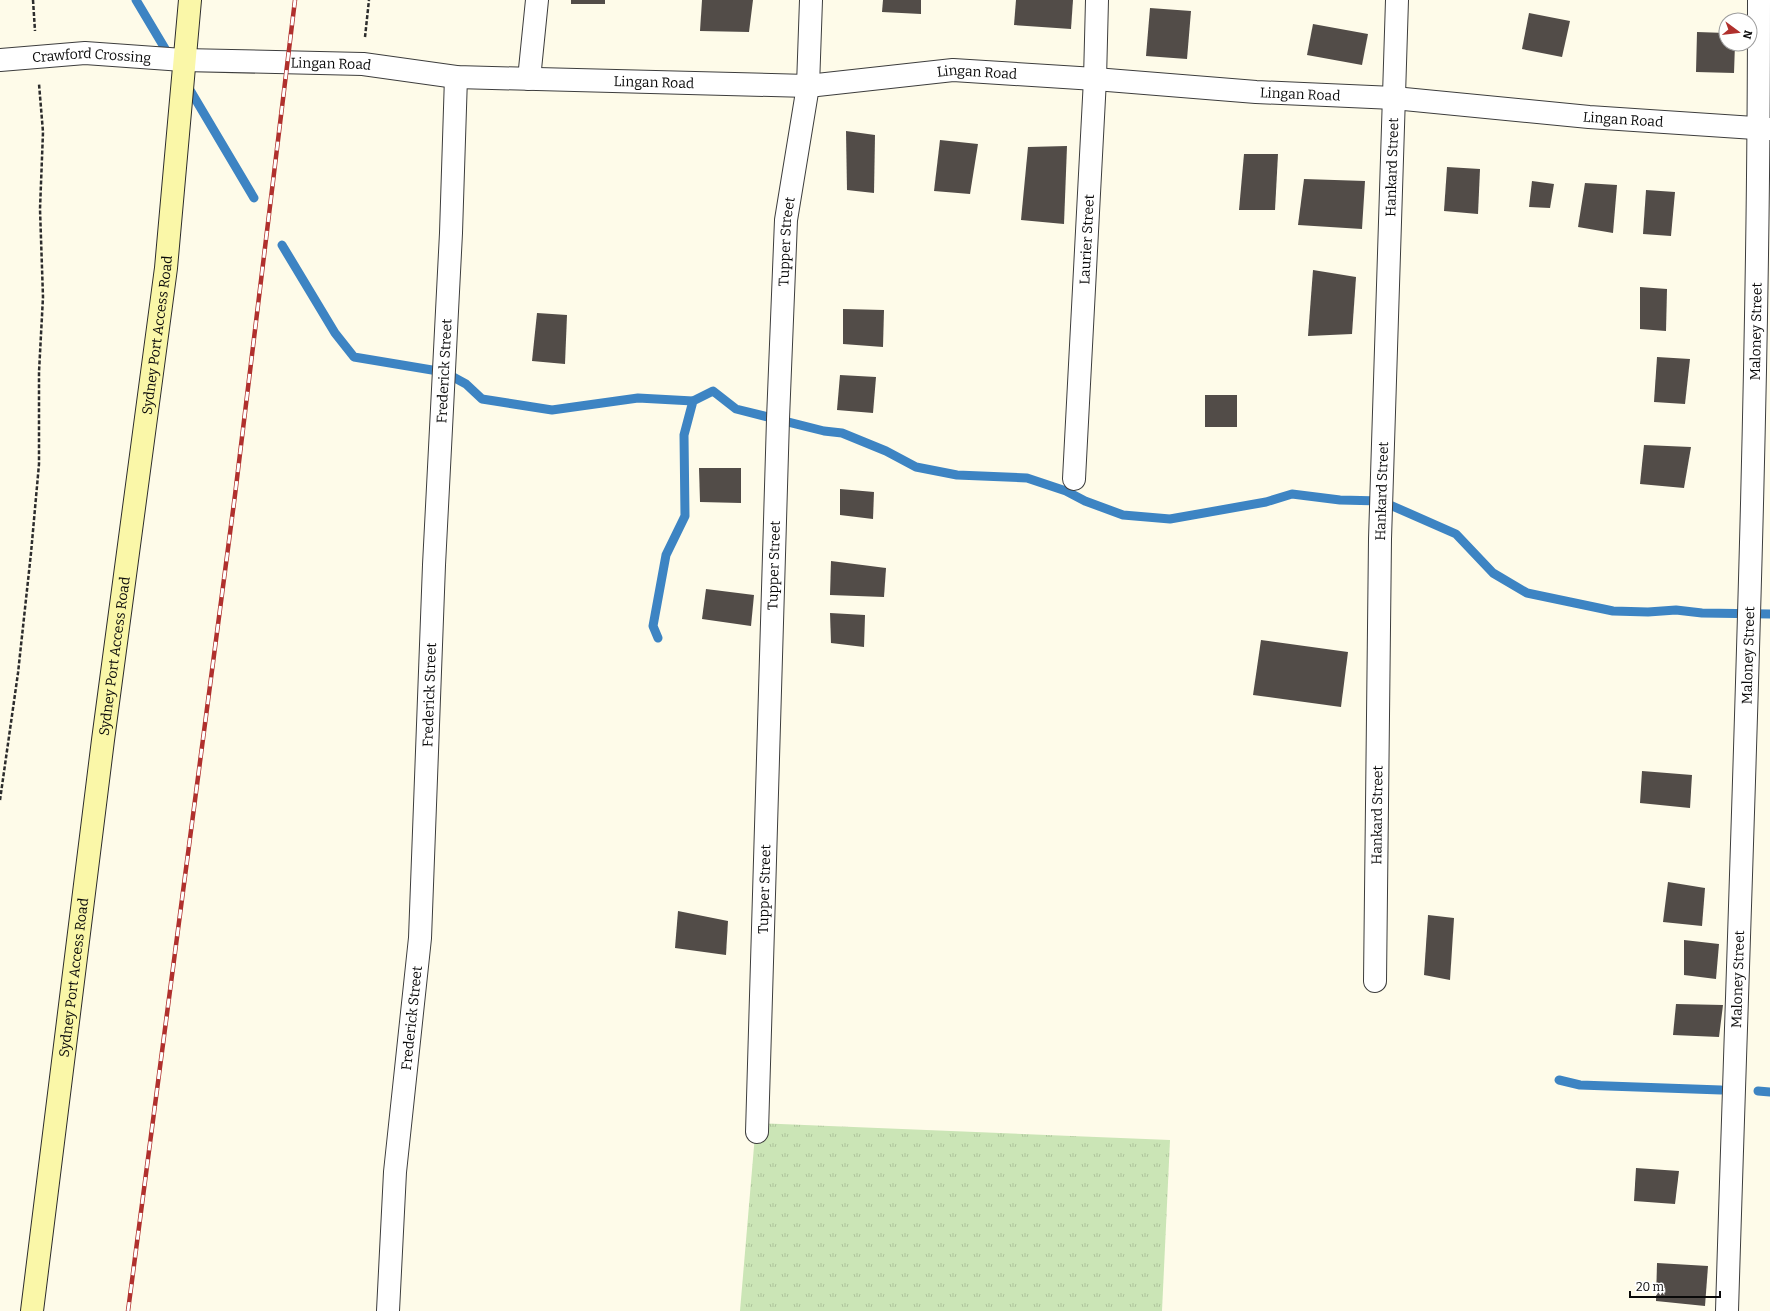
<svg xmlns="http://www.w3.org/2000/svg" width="1770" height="1311" viewBox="0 0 1770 1311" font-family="Bitter,serif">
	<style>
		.grass { fill: url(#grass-tufts) }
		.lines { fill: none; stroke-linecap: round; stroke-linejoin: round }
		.stream { stroke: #3d84c3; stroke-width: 9 }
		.building { fill: #524c48 }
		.minor-casing { stroke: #3d3d3d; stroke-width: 24 }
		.tertiary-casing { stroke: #3d3d3d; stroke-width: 24 }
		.secondary-casing { stroke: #2c2c2c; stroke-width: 24 }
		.path { stroke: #2c2c2c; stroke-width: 2.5; stroke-dasharray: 4 2; stroke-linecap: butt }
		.minor { stroke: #fff; stroke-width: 22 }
		.tertiary { stroke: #fff; stroke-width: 22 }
		.secondary { stroke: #faf7a8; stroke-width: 22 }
		.rail-casing { stroke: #b0302d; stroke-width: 4.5 }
		.rail { stroke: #fff; stroke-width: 3; stroke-dasharray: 9; stroke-linecap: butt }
		.labels { text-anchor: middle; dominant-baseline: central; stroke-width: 4; stroke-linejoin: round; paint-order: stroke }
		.street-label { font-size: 14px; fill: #0a0a0a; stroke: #fff }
	</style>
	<defs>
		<pattern id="grass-tufts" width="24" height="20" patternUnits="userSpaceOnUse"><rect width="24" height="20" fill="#cbe5b6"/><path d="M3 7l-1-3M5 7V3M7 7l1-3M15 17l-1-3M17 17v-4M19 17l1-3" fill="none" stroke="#adc39b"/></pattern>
	</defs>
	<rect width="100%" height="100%" fill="#fefbe9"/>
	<!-- grass -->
	<polygon class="grass" points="756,1123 1170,1140 1162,1311 740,1311"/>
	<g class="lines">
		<!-- stream -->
		<g class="stream">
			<polyline points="136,0 170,57"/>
			<polyline points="187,85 254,198"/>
			<polyline points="282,245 335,333 354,357 444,372 466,384 482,399 552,410 638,398 693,401"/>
			<polyline points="658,638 653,626 666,555 685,516 684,435 693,401 713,391 736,409 824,431 842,433 886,451 916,467 957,475 1027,478 1066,491 1085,501 1123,515 1170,519 1266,502 1292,494 1340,500 1381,501 1456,534 1493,573 1527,593 1613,611 1648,612 1676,610 1702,613 1770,614"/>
			<polyline points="1559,1080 1580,1085 1721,1090"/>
			<polyline points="1758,1091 1770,1092"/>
		</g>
	</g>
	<!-- building -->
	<g class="building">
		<rect x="571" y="0" width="34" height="4"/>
		<polygon points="702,0 753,0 749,32 700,31"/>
		<polygon points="883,0 921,0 921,14 882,12"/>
		<polygon points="1016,0 1073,0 1071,29 1014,25"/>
		<polygon points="1150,8 1191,11 1187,59 1146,56"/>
		<polygon points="1529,13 1570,21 1562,57 1522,49"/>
		<polygon points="1313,24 1368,34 1362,65 1307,55"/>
		<polygon points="1697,32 1726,33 1726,44 1735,44 1734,73 1696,72"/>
		<polygon points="846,131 875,135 874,193 847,190"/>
		<polygon points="940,140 978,144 970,194 934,191"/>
		<polygon points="1067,146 1064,224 1021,220 1028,147"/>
		<polygon points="1244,154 1278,154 1275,210 1239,210"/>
		<polygon points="1447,167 1480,169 1478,214 1444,211"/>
		<polygon points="1304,179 1365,181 1362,229 1298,225"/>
		<polygon points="1532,181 1554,184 1550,208 1529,207"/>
		<polygon points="1585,183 1617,185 1613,233 1578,227"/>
		<polygon points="1646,190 1675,192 1671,236 1643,234"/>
		<polygon points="1313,270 1356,277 1352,334 1308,336"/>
		<polygon points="1640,287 1667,289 1666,331 1640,329"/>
		<polygon points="843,309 884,310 883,347 843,344"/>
		<polygon points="537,313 567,315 565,364 532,361"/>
		<polygon points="1657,357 1690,359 1685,404 1654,402"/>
		<polygon points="840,375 876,377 873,413 837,410"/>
		<rect x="1205" y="395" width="32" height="32"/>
		<polygon points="1644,445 1691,447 1684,488 1640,484"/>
		<polygon points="699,468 741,468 741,503 700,502"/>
		<polygon points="840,489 874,492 873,519 840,515"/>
		<polygon points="831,561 886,568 884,597 830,595"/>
		<polygon points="706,589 754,595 751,626 702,619"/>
		<polygon points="830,613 865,615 864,647 831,643"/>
		<polygon points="1261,640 1348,652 1341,707 1253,695"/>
		<polygon points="1642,771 1692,775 1690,808 1640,803"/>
		<polygon points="1668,882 1705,888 1702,926 1663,922"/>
		<polygon points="678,911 728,921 726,955 675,948"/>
		<polygon points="1428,915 1454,918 1450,980 1424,975"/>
		<polygon points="1684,940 1719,944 1716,979 1684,975"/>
		<polygon points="1676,1004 1723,1005 1719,1037 1673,1035"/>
		<polygon points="1636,1168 1679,1171 1675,1204 1634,1201"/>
		<polygon points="1657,1263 1708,1266 1705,1306 1656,1301"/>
	</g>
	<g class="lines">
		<!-- minor casing -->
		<g class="minor-casing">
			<g id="minor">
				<path id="s1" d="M 0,60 L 85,53 L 183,60"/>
				<polyline points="529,79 537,0"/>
				<path id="s2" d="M 1074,479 L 1095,79 L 1097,0"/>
				<path id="s3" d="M 1375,981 L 1380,539 L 1397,0"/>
				<path id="s4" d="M 757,1132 L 778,419 L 786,220 L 808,86 L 811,0"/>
				<path id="s5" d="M 388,1311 L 395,1172 L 420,938 L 434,565 L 451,233 L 456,77"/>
				<path id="s6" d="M 1727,1311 C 1740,874 1759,437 1759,0"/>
			</g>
		</g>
		<!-- tertiary casing -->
		<g class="tertiary-casing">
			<g id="tertiary">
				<path id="s7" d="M 183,60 L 363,64 L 456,77 L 808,86 L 953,70 L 1095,79 L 1256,92 L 1394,98 L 1589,117 L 1770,129"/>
			</g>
		</g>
		<!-- secondary casing -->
		<g class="secondary-casing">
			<g id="secondary">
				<path id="s8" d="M 32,1311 L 103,740 L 166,268 L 190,0"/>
			</g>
		</g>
		<!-- path -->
		<g class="path">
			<polyline points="33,0 35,31"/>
			<polyline points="365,37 369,0"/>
			<polyline points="0,800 18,673 31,553 39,464 39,372 43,297 40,209 43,132 39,84"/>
		</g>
		<!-- minor -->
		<use href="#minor" class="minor"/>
		<!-- tertiary -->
		<use href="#tertiary" class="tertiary"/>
		<!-- secondary -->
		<use href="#secondary" class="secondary"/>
		<!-- rail casing -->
		<g class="rail-casing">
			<polyline id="rail" points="128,1311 235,495 295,0"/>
		</g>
		<!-- rail -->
		<use href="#rail" class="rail"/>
	</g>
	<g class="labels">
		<!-- street labels -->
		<g class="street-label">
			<text stroke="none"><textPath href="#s1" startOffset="92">Crawford Crossing</textPath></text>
			<text stroke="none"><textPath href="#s7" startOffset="148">Lingan Road</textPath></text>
			<text stroke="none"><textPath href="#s7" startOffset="796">Lingan Road</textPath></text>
			<text stroke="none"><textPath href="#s7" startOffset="472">Lingan Road</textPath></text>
			<text stroke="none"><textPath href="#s7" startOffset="1120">Lingan Road</textPath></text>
			<text stroke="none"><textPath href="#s7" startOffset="1444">Lingan Road</textPath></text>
			<text stroke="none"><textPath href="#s3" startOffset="814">Hankard Street</textPath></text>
			<text stroke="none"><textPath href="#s2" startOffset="240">Laurier Street</textPath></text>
			<text stroke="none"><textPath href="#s4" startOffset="891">Tupper Street</textPath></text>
			<text stroke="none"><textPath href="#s6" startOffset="980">Maloney Street</textPath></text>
			<text stroke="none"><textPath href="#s8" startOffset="984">Sydney Port Access Road</textPath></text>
			<text stroke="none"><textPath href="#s5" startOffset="942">Frederick Street</textPath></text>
			<text stroke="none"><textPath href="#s3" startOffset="490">Hankard Street</textPath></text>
			<text stroke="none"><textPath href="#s4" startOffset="567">Tupper Street</textPath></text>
			<text stroke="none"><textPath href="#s8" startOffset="660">Sydney Port Access Road</textPath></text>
			<text stroke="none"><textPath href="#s6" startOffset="656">Maloney Street</textPath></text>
			<text stroke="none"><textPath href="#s5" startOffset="618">Frederick Street</textPath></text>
			<text stroke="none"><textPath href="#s3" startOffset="166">Hankard Street</textPath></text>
			<text stroke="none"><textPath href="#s4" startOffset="243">Tupper Street</textPath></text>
			<text stroke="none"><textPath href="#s8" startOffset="336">Sydney Port Access Road</textPath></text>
			<text stroke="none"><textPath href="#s6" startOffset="332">Maloney Street</textPath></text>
			<text stroke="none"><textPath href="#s5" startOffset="294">Frederick Street</textPath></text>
		</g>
	</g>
	<!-- north arrow -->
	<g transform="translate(1738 32) rotate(105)"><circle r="19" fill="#ffffff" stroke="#9d9d9d"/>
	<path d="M0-3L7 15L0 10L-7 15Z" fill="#b0302d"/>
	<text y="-6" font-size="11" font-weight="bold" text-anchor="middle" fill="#0a0a0a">N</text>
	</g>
	<!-- scale -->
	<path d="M1630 1291v6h90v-6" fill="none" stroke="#0a0a0a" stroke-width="2"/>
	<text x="1636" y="1291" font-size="12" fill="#0a0a0a" stroke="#ffffff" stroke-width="3" paint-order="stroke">20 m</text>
</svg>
